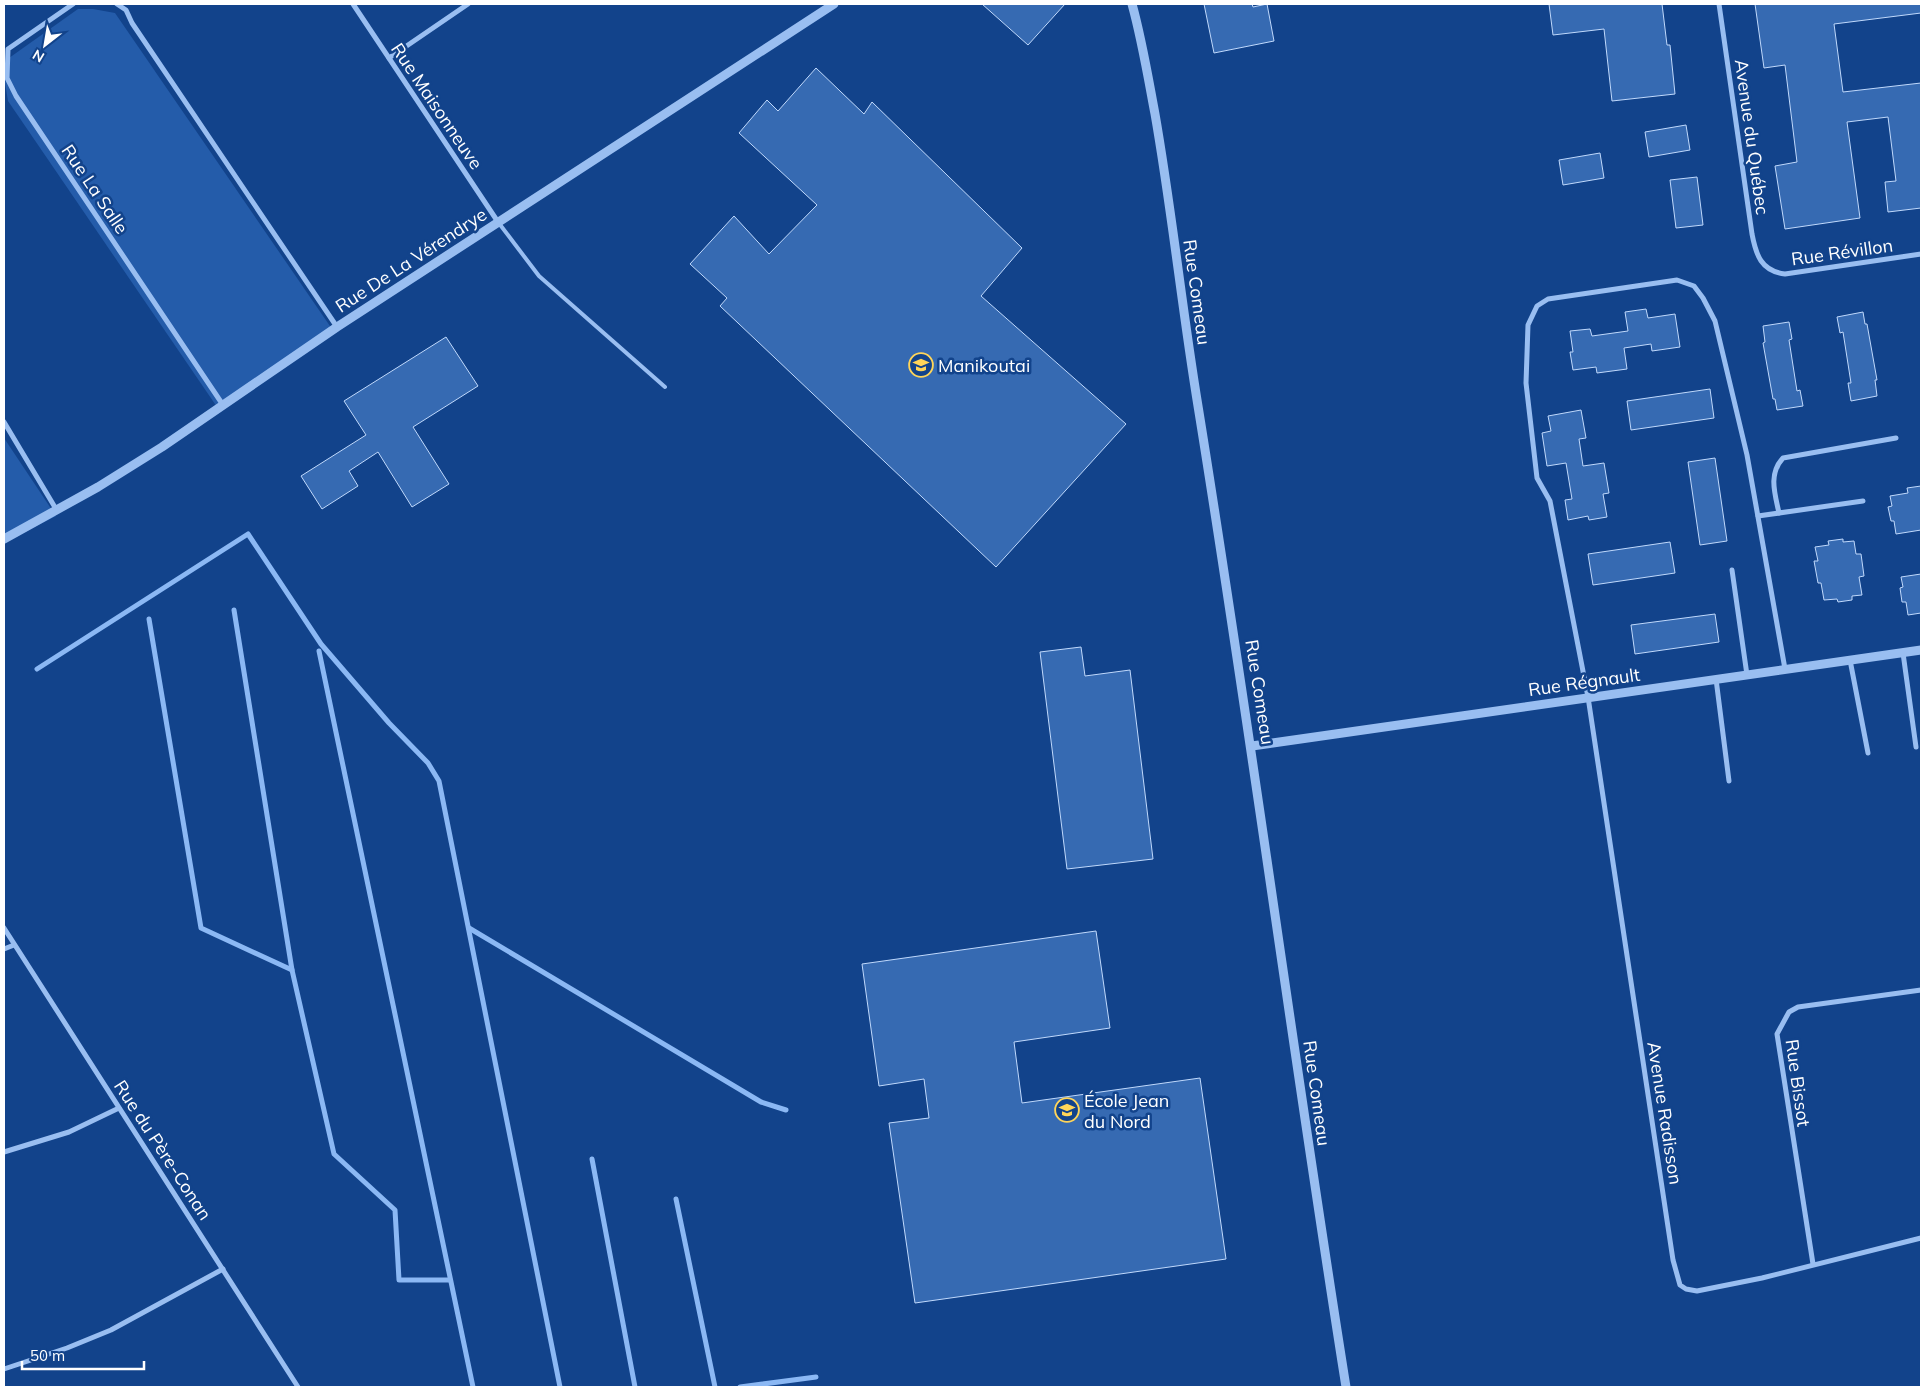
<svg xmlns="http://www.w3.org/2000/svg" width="1925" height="1391" viewBox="0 0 1925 1391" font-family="Mulish,sans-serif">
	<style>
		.green { fill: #245caa }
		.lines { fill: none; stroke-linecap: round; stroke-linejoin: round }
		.stream { stroke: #8bb8f4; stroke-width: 5 }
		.building { fill: #366ab2; stroke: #c0d9fc }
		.service { stroke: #99bef1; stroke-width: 4 }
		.minor { stroke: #99bef1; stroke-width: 5 }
		.tertiary { stroke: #99bef1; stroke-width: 9 }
		.labels { text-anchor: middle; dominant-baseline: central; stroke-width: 5; stroke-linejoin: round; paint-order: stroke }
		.street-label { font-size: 18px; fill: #fff; stroke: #12438b }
		.poi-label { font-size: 18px; fill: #fff; stroke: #12438b; text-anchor: start }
	</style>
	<rect width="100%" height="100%" fill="#12438b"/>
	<!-- green -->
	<g class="green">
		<polygon points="78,9 93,9 115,13 332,329 217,407 8,101 4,77 9,58"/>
		<polygon points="4,438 56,516 4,543"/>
	</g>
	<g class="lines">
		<!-- stream -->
		<g class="stream">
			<polyline points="234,610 292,970 334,1154 395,1210 399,1280 450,1280"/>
			<polyline points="149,619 201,928 292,970"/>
			<polyline points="319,651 473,1387"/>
			<polyline points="37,669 248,534 321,644 389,723 428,763 439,781 560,1387"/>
			<polyline points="469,928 761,1102 786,1110"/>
			<polyline points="592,1159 635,1387"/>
			<polyline points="676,1199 715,1387"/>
			<polyline points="740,1387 816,1377"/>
		</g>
	</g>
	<!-- building -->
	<g class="building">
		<polygon points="982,4 1065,4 1028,45"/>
		<polygon points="1204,4 1252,4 1253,7 1267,4 1274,41 1214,53"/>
		<polygon points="1549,4 1662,4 1667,45 1670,45 1675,94 1612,101 1604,29 1553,35"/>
		<polygon points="1755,4 1921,4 1921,13 1834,24 1843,92 1921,83 1921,208 1888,212 1885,182 1896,181 1888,117 1847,122 1860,218 1785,229 1775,166 1797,162 1785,65 1764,68"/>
		<polygon points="816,68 864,114 872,102 1022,248 981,296 1126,424 996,567 720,306 727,298 690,264 734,216 769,254 817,205 739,133 767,100 778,111"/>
		<polygon points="1686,125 1690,150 1649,157 1645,132"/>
		<polygon points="1600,153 1604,178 1563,185 1559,160"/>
		<polygon points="1697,177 1703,225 1676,228 1670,180"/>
		<polygon points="1646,309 1648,318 1675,314 1680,347 1652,351 1651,344 1624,348 1627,369 1597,373 1596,367 1573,370 1570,352 1573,352 1570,331 1590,329 1592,336 1628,331 1625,312"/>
		<polygon points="1863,312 1865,324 1867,324 1877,380 1875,380 1877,396 1851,401 1848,383 1851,383 1843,332 1840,333 1837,317"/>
		<polygon points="1789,322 1792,339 1789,340 1797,391 1800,390 1803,406 1777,410 1775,399 1773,399 1763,343 1765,342 1763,326"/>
		<polygon points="446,337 478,386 413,427 449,484 412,507 378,452 349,471 358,486 322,509 301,476 366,435 344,401"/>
		<polygon points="1710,389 1714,418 1631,430 1627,401"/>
		<polygon points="1581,410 1586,438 1579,439 1583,466 1604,463 1609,493 1603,494 1607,517 1589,520 1588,516 1568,520 1565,500 1572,499 1566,463 1547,466 1542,433 1551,431 1548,416"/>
		<polygon points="1715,458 1727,541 1700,545 1688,462"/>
		<polygon points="1921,486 1921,530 1896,534 1894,521 1891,521 1888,507 1892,506 1890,496 1908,493 1907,488"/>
		<polygon points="1843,539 1843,542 1854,541 1856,554 1861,554 1864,576 1859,577 1862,595 1852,596 1852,600 1838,602 1837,599 1824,600 1821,583 1818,583 1814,561 1818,561 1815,547 1829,545 1828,541"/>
		<polygon points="1670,542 1675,573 1593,585 1588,554"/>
		<polygon points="1921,574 1921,613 1908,615 1906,602 1902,602 1900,588 1903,587 1901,577"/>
		<polygon points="1715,614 1719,642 1635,654 1631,625"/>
		<polygon points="1081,647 1085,676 1130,670 1153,859 1067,869 1040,652"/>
		<polygon points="1096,931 1110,1028 1014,1042 1022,1103 1200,1078 1226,1259 915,1303 889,1123 929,1118 924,1079 879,1086 862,964"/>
	</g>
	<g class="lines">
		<!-- service -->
		<polyline class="service" points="498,222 539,276 665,387"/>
		<!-- minor -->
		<g class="minor">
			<polyline points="73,4 8,49 7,78 16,96 223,405"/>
			<polyline points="117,4 126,10 132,23 337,327"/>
			<polyline points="353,4 498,222"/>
			<path d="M 1719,4 L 1752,234 C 1756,255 1761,271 1785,274 L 1921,254"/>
			<polyline points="389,58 468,4"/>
			<polyline points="4,422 56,509"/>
			<path d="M 1779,513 C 1775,494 1768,474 1783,458 L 1896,438"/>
			<polyline points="1758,516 1863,501"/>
			<polyline points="1732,570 1747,675"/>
			<polyline points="1903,653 1916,747"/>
			<polyline points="1850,660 1868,753"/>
			<polyline points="1785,669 1747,455 1715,321 1703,298 1694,286 1677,280 1548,299 1537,306 1528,325 1526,383 1537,478 1550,501 1588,697 1673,1260 1680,1285 1686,1289 1697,1291 1762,1278 1921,1238"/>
			<polyline points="1716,679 1729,781"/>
			<polyline points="4,928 298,1387"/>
			<polyline points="4,949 14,945"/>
			<polyline points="4,1152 69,1132 119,1108"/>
			<polyline points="1813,1264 1777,1034 1789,1012 1798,1007 1921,990"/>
			<polyline points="4,1369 67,1348 111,1330 223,1269"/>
		</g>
		<!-- tertiary -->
		<g class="tertiary">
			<path d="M 1132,4 C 1142,40 1148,77 1155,114 C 1172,211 1182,309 1198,406 C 1251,733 1294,1061 1346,1387"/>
			<polyline points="4,539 98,487 162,447 337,327 834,4"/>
			<polyline points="1252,746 1921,650"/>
		</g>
	</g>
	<!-- icons -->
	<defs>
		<g id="school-ring" transform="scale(1.25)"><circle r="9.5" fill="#12438b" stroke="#ffd559" stroke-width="1.5"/><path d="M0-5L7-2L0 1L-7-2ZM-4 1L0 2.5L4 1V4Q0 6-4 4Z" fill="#ffd559"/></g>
	</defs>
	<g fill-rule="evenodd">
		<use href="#school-ring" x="921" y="365"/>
		<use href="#school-ring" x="1067" y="1110"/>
	</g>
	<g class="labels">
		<!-- street labels -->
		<g class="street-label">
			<text transform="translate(437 106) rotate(56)">Rue Maisonneuve</text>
			<text transform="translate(1752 137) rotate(82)">Avenue du Québec</text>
			<text transform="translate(95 189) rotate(56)">Rue La Salle</text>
			<text transform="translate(1842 252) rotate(-8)">Rue Révillon</text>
			<text transform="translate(411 260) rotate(-33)">Rue De La Vérendrye</text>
			<text transform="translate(1197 292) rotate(82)">Rue Comeau</text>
			<text transform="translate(1584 682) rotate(-8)">Rue Régnault</text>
			<text transform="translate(1260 692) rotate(81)">Rue Comeau</text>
			<text transform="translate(1798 1083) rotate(82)">Rue Bissot</text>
			<text transform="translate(1317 1093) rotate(82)">Rue Comeau</text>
			<text transform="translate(1665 1113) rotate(81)">Avenue Radisson</text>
			<text transform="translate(163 1150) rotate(57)">Rue du Père-Conan</text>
		</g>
		<!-- poi labels -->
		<g class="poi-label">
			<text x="938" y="365">Manikoutai</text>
			<text x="1084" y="1100">École Jean<tspan x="1084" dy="21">du Nord</tspan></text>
		</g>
	</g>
	<!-- border -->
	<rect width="1925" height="1391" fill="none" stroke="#ffffff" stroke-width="10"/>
	<!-- north arrow -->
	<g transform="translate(45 45) rotate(211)" stroke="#12438b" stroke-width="4" paint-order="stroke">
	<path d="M0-4L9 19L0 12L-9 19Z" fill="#ffffff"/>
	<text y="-8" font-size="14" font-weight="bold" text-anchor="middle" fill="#ffffff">N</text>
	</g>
	<!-- scale -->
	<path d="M22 1361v8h122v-8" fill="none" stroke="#ffffff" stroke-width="2.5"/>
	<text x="30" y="1361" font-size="15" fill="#ffffff" stroke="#12438b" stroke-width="4" paint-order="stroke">50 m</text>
</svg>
